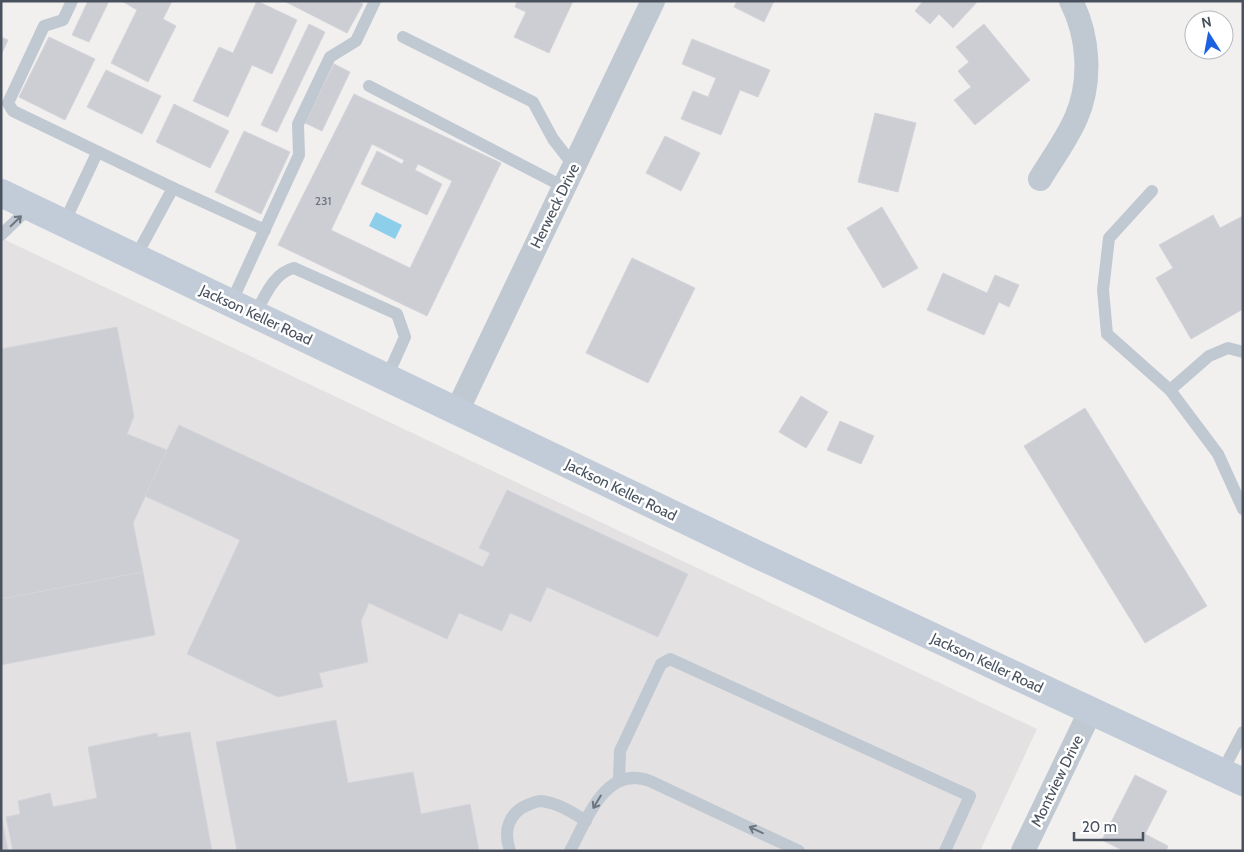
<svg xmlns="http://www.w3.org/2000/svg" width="1244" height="852" viewBox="0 0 1244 852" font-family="Cabin,sans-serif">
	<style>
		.education { fill: #e3e1e1 }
		.water { fill: #8dcfeb }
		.building { fill: #ccced4; stroke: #d4d5db; fill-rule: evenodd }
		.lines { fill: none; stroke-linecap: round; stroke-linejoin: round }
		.service { stroke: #c0c8d1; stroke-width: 12 }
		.minor { stroke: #c0c8d1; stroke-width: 24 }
		.secondary { stroke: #c2cbd8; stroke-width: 28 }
		.oneway { stroke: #6c7580 }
		.labels { text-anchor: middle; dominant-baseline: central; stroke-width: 5; stroke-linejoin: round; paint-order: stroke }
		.number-label { font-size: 12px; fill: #69707b }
		.street-label { font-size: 15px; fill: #48515d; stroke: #fff }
	</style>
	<rect width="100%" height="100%" fill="#f2f0ef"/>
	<!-- education -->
	<polygon class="education" points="1,238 1037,729 980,851 1,851"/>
	<!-- water -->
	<polygon class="water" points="376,212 402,225 395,239 369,226"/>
	<!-- building -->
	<g class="building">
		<polygon points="88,1 109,1 89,42 72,35"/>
		<polygon points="172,1 163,19 176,26 148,82 111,63 137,10 122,1"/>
		<polygon points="257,1 297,20 272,74 252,65 228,117 193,101 219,47 233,53"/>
		<polygon points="284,1 358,1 363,4 347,33"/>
		<polygon points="517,1 573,1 549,53 514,37 526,12 515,7"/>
		<polygon points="737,1 774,1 764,22 734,7"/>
		<polygon points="923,1 978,1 953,28 939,14 930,24 915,11"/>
		<polygon points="309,24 325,32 277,132 261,125"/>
		<polygon points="984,24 1030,80 975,125 954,100 971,87 958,71 969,62 956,47"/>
		<polygon points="1,37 8,40 1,55"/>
		<polygon points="49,37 95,59 65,120 19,97"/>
		<polygon points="692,39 770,70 758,97 740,90 721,135 681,119 693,91 708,97 716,78 682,64"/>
		<polygon points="334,64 350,72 322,131 305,123"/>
		<polygon points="106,70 161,96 142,134 87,107"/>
		<path d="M 354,94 L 501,163 L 427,316 L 278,245 ZM 372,144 L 404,160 L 402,164 L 377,151 L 361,184 L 427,215 L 442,184 L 415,170 L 418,164 L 452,181 L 410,268 L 331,230 Z"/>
		<polygon points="174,104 229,131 210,168 156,142"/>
		<polygon points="875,113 916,123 898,192 858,182"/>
		<polygon points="244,131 290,152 261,214 215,192"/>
		<polygon points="665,136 700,153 681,191 646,173"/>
		<polygon points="882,207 918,268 883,288 847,228"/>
		<polygon points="1213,215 1220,228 1243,216 1243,309 1191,339 1156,278 1173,268 1159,245"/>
		<polygon points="632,258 695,288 648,383 586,353"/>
		<polygon points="943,273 987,293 995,275 1019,285 1009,307 999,302 984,335 927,310"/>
		<polygon points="117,327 134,416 127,434 167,450 133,523 143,572 1,599 1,349"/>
		<polygon points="801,396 828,412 806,448 779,432"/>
		<polygon points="1085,408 1207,606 1145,643 1024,446"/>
		<polygon points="840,421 874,436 861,464 827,450"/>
		<polygon points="179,425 483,567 490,553 479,548 507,490 688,574 658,637 547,587 531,622 510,613 502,631 459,613 447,639 369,603 361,621 368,662 319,673 323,687 278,697 187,654 240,540 145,496"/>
		<polygon points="143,572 155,635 1,665 1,599"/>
		<polygon points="336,720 348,783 413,772 421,814 470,804 479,851 237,851 216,742"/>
		<polygon points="190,732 212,851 13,851 6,817 20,814 18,801 50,793 53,807 97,798 88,747 157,733 158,737"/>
		<polygon points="1135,775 1167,791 1145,834 1168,846 1166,851 1124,851 1102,840"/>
		<polygon points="1,815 8,851 1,851"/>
	</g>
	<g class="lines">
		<!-- service -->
		<g class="service">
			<polyline points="72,1 63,20 44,26 8,103 13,111 173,188 135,258"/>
			<polyline points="403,37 533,102 553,139 574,166"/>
			<polyline points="369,86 564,187"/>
			<polyline points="173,188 265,230"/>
			<polyline points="1152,191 1109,238 1103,290 1107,334 1170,390 1218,454 1243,509"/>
			<polyline points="64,223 97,153"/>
			<polyline points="1,235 30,207"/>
			<polyline points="231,303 299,155 298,124 330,57 356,41 375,1"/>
			<path d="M 255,314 C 265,297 273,273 294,268 L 397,314 L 405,337 L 387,377"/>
			<polyline points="1170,390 1209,356 1228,348 1243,352"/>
			<polyline points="1222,772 1243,732"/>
			<polyline points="619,780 620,751 661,664 670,659 970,796 945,851"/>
			<path d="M 510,851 C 503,831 508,812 530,804 C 533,803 537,801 541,801 C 558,803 572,812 586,821"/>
			<path d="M 570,851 C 587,820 605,764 650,781 L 799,851"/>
		</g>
		<!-- minor -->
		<g class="minor">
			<path d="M 1040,179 C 1052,159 1067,139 1076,118 C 1092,82 1089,36 1071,1"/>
			<polyline points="457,411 653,1"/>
			<polyline points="1023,851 1090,712"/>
		</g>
		<!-- secondary -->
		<polyline class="secondary" points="1,193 758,555 1243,782"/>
	</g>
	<!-- one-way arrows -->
	<defs><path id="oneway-shaft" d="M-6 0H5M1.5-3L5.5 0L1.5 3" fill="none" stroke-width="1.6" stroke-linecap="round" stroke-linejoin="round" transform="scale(1.25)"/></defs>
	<g class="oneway">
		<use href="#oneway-shaft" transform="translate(16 221) rotate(-44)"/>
		<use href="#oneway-shaft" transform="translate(597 802) rotate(121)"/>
		<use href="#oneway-shaft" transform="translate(756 830) rotate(-155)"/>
	</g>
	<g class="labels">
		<!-- number labels -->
		<g class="number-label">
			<text x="323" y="200">231</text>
		</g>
		<!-- street labels -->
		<g class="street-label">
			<text transform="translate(555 206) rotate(-64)">Herweck Drive</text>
			<text transform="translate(256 315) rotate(25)">Jackson Keller Road</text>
			<text transform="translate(621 490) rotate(26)">Jackson Keller Road</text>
			<text transform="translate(987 663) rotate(25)">Jackson Keller Road</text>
			<text transform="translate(1057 781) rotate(-64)">Montview Drive</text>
		</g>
	</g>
	<!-- border -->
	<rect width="1244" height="852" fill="none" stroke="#48515d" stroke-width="5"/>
	<!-- north arrow -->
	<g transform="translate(1209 35) rotate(349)"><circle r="24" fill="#ffffff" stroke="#b6b9be"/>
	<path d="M0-4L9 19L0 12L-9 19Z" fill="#1c61e0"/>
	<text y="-8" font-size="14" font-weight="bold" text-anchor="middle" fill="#48515d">N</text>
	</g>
	<!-- scale -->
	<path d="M1074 832v8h69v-8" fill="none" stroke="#48515d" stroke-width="2.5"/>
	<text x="1082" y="832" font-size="15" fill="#48515d" stroke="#ffffff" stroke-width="4" paint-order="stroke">20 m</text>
</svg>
